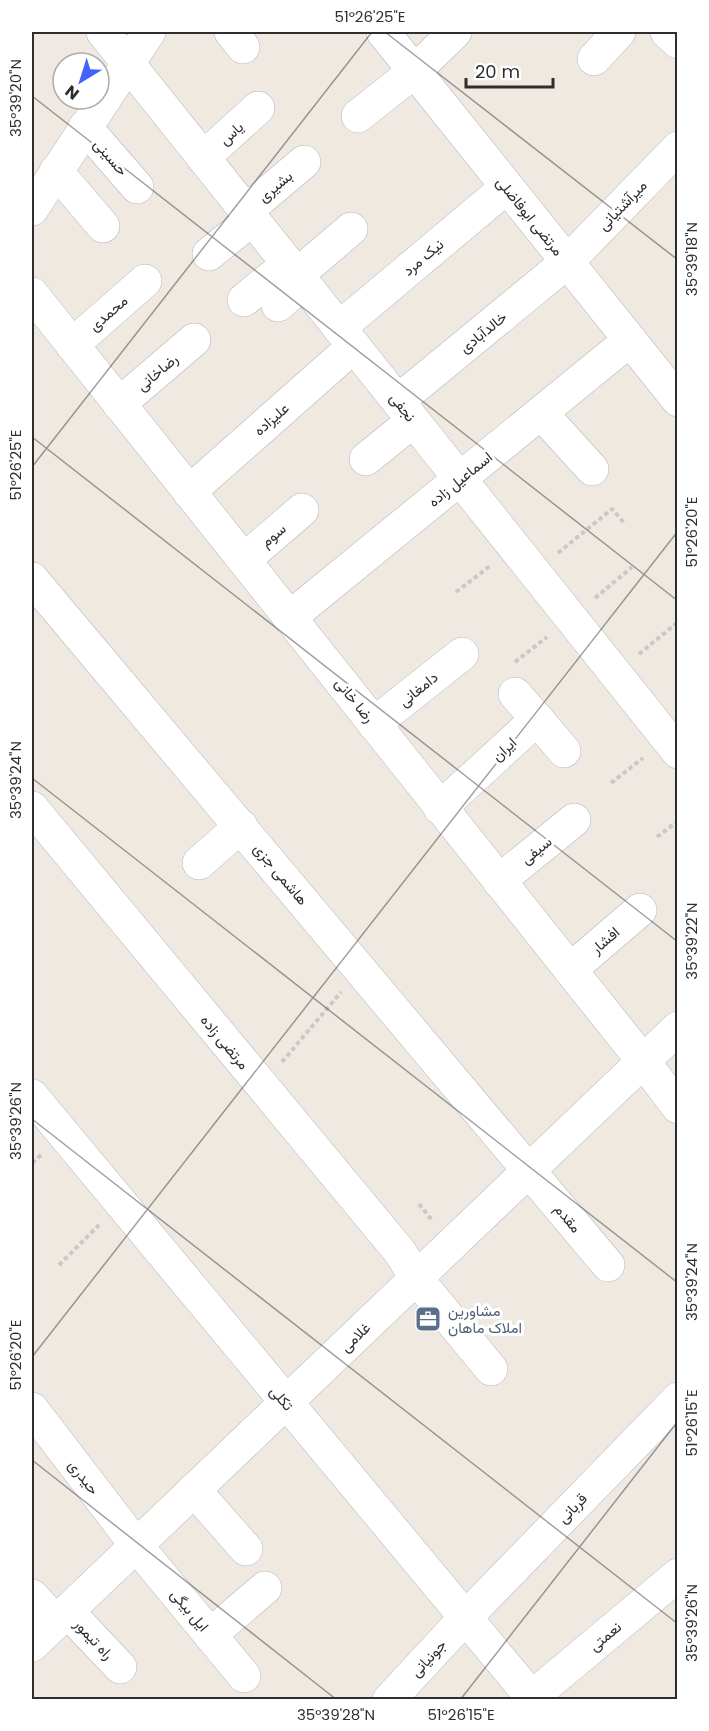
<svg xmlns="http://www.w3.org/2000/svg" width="709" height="1731" viewBox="0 0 709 1731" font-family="Poppins,Vazirmatn,sans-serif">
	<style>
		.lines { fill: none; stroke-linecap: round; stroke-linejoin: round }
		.street-casing { stroke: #b4b7c1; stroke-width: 34 }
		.path { stroke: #c9c9c9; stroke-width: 4; stroke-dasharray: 4.5 3; stroke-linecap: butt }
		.street { stroke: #fff; stroke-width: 33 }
		.ticks { fill: none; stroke: #2e2e2e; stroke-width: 1.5; stroke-opacity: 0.45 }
		.labels { text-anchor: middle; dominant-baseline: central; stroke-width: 6; stroke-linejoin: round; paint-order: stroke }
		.street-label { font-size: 15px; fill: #2e2e2e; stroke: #fff }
		.service-label { font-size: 15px; fill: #4e5e75; stroke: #fff; text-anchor: start }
		.neatline { fill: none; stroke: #2e2e2e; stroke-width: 2 }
		.ticks-label { font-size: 15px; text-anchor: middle; fill: #2e2e2e }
	</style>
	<rect width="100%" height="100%" fill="#efe9e1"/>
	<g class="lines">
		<!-- street casing -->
		<g class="street-casing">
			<g id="street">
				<polyline points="103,32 678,752"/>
				<polyline points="231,32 243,47"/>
				<polyline points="383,32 678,400"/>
				<polyline points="667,32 678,42"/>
				<polyline points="594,59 619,32"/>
				<polyline points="358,116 415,71 455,32"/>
				<polyline points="85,127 137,187"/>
				<polyline points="203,158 258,108"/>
				<polyline points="56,171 103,226"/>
				<polyline points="32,209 149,32"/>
				<polyline points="246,211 304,162"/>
				<polyline points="209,254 252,219"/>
				<polyline points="297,275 351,229"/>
				<polyline points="32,294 643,1061 678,1107"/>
				<polyline points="244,300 288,264"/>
				<polyline points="278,305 303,283"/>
				<polyline points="339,328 507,187"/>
				<polyline points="72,345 145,281"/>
				<polyline points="398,401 567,262 678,148"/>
				<polyline points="119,404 194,340"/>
				<polyline points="541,413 592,469"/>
				<polyline points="366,459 413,421"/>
				<polyline points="189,492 354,346"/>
				<polyline points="244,560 302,510"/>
				<polyline points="32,579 608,1265"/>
				<polyline points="289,618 630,340"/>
				<polyline points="515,694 537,719"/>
				<polyline points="374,724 462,654"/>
				<polyline points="32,808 400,1252 416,1278 491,1369"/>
				<polyline points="440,808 537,719 564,751"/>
				<polyline points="199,863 241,826"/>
				<polyline points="499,881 574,820"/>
				<polyline points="570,970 640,910"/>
				<polyline points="32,1096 534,1700"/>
				<polyline points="32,1409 136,1545 244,1676"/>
				<polyline points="194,1490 246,1549"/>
				<polyline points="32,1596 56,1622"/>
				<polyline points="67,1611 120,1667"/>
				<polyline points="210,1635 265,1588"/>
				<polyline points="32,1645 678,1028"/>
				<polyline points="532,1697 678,1575"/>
				<polyline points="389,1700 466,1617 678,1399"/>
			</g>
		</g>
		<!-- path -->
		<g class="path">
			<polyline points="558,553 612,509 625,524"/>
			<polyline points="456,592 490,566"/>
			<polyline points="595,598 632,567"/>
			<polyline points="639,654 678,622"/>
			<polyline points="515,662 547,637"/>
			<polyline points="611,783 643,758"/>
			<polyline points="657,837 678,821"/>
			<polyline points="282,1062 341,992"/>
			<polyline points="32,1163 41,1155"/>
			<polyline points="419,1204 432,1220"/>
			<polyline points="59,1265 99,1225"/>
		</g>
		<!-- street -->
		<use href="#street" class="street"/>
	</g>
	<!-- ticks -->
	<path class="ticks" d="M 385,32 L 678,260M 32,96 L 678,601M 32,437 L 678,942M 32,467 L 372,32M 32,778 L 678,1283M 32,1119 L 678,1624M 32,1357 L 678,531M 32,1460 L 337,1700M 460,1700 L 678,1421"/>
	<!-- icons -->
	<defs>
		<g id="office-square" transform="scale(1.35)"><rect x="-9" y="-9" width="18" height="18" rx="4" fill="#5c6f8a" stroke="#fff"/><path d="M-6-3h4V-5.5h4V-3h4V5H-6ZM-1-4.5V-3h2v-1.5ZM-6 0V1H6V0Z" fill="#fff"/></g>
	</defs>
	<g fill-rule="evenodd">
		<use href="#office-square" x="428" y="1319"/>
	</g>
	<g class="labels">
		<!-- street labels -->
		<g class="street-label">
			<text transform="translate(231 133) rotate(-42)">یاس</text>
			<text transform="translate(111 157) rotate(49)">حسینی</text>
			<text transform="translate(275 186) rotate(-40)">بشیری</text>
			<text transform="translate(622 205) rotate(-46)">میرآشتیانی</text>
			<text transform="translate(530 216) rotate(51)">مرتضی ابوفاضلی</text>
			<text transform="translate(423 257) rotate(-40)">نیک مرد</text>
			<text transform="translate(108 313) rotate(-41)">محمدی</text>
			<text transform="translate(483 332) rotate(-39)">خالدآبادی</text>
			<text transform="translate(157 372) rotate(-40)">رضاخانی</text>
			<text transform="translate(403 407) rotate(52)">نجفی</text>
			<text transform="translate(271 419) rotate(-41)">علیزاده</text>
			<text transform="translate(460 479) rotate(-39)">اسماعیل زاده</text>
			<text transform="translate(273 535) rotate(-40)">سوم</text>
			<text transform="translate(418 689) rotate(-39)">دامغانی</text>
			<text transform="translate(355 700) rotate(51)">رضا خانی</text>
			<text transform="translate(504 749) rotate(-43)">ایران</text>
			<text transform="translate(536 850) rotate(-39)">سیفی</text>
			<text transform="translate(281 874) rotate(50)">هاشمی جزی</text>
			<text transform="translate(605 940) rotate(-41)">افشار</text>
			<text transform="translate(225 1042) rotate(50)">مرتضی زاده</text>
			<text transform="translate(568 1218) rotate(50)">مقدم</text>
			<text transform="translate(355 1337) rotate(-44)">غلامی</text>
			<text transform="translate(282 1398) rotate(50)">تکلی</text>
			<text transform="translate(84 1477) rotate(52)">حیدری</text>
			<text transform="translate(572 1508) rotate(-46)">قربانی</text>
			<text transform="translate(190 1610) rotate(50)">ایل بیگی</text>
			<text transform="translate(605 1636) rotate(-40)">نعمتی</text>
			<text transform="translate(94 1639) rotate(47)">راه تیمور</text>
			<text transform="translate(428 1658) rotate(-47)">جونیانی</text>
		</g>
		<!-- service labels -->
		<g class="service-label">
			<text x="448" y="1310">مشاورین<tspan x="448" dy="17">املاک ماهان</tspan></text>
		</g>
	</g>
	<!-- border -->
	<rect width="709" height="1731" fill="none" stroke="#ffffff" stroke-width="66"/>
	<!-- north arrow -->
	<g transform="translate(81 81) rotate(218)"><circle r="28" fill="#ffffff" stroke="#ababab" stroke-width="1.5"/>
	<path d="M0-4.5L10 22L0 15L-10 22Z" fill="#4264fb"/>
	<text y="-9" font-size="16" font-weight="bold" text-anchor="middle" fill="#2e2e2e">N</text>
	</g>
	<!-- scale -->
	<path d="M466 78v9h87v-9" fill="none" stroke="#2e2e2e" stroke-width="3"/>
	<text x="475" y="78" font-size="18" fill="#2e2e2e" stroke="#ffffff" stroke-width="4.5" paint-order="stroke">20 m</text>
	<rect x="33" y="33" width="643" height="1665" class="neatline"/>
	<g class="ticks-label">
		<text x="370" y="22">51°26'25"E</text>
		<text transform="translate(16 98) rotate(-90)" y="5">35°39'20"N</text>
		<text transform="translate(692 259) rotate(-90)" y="5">35°39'18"N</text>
		<text transform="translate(16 465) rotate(-90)" y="5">51°26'25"E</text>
		<text transform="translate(692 532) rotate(-90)" y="5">51°26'20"E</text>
		<text transform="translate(16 780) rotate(-90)" y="5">35°39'24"N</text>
		<text transform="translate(692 941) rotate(-90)" y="5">35°39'22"N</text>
		<text transform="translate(16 1121) rotate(-90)" y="5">35°39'26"N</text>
		<text transform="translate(692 1282) rotate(-90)" y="5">35°39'24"N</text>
		<text transform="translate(16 1355) rotate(-90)" y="5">51°26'20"E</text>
		<text transform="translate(692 1423) rotate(-90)" y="5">51°26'15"E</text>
		<text transform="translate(692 1623) rotate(-90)" y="5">35°39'26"N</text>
		<text x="336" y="1720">35°39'28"N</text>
		<text x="461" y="1720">51°26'15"E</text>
	</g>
</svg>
